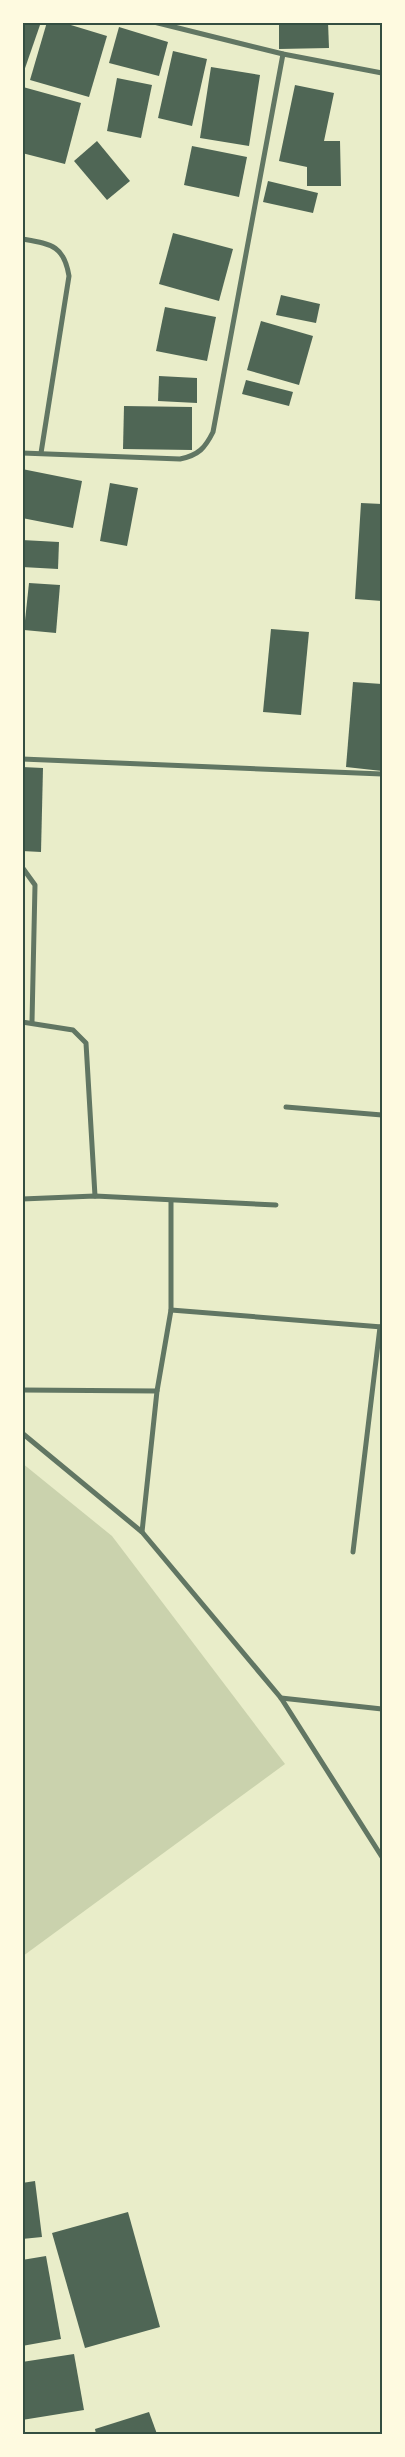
<svg xmlns="http://www.w3.org/2000/svg" width="405" height="2457" viewBox="0 0 405 2457" font-family="'Source Sans 3',sans-serif">
	<style>
		.green { fill: #cad2ad }
		.building { fill: #4f6655 }
		.lines { fill: none; stroke-linecap: round; stroke-linejoin: round }
		.minor { stroke: #617663; stroke-width: 5 }
		.neatline { fill: none; stroke: #344e41; stroke-width: 2 }
	</style>
	<rect width="100%" height="100%" fill="#e9edc9"/>
	<!-- green -->
	<polygon class="green" points="22,1463 112,1536 285,1764 23,1956"/>
	<!-- building -->
	<g class="building">
		<polygon points="22,22 40,25 23,74 22,74"/>
		<polygon points="47,22 61,22 107,36 89,97 30,80"/>
		<polygon points="279,22 328,22 329,48 279,49"/>
		<polygon points="119,27 168,42 159,76 109,63"/>
		<polygon points="173,51 207,59 192,126 158,118"/>
		<polygon points="211,67 260,75 249,146 200,138"/>
		<polygon points="117,78 152,85 141,138 107,131"/>
		<polygon points="295,85 334,93 324,141 340,141 341,186 307,186 307,167 279,161"/>
		<polygon points="23,87 81,103 65,164 22,153"/>
		<polygon points="97,141 130,181 107,200 74,161"/>
		<polygon points="192,146 247,157 239,197 184,185"/>
		<polygon points="268,181 318,193 313,213 263,202"/>
		<polygon points="173,233 233,249 219,301 159,284"/>
		<polygon points="281,295 320,304 316,323 276,315"/>
		<polygon points="165,307 216,317 207,361 156,351"/>
		<polygon points="261,321 313,336 299,385 247,370"/>
		<polygon points="159,376 197,378 197,403 158,401"/>
		<polygon points="246,380 293,392 289,406 242,394"/>
		<polygon points="124,406 192,407 192,450 123,449"/>
		<polygon points="22,469 82,481 73,528 22,518"/>
		<polygon points="110,483 138,488 127,546 100,541"/>
		<polygon points="361,503 382,504 382,601 355,599"/>
		<polygon points="22,540 59,542 58,569 22,567"/>
		<polygon points="29,583 60,585 56,633 24,630"/>
		<polygon points="271,629 309,632 301,715 263,712"/>
		<polygon points="353,682 382,684 382,771 346,767"/>
		<polygon points="22,767 43,768 41,852 22,851"/>
		<polygon points="35,2181 42,2237 22,2239 22,2183"/>
		<polygon points="128,2212 160,2327 85,2348 52,2233"/>
		<polygon points="46,2256 61,2339 22,2346 22,2260"/>
		<polygon points="74,2354 84,2410 22,2420 22,2362"/>
		<polygon points="149,2412 157,2434 96,2434 95,2429"/>
	</g>
	<g class="lines">
		<!-- minor -->
		<g class="minor">
			<polyline points="154,22 283,54 382,73"/>
			<path d="M 22,239 C 51,244 64,245 69,276 L 41,453"/>
			<path d="M 22,453 L 180,459 C 199,455 205,448 213,432 L 283,54"/>
			<polyline points="22,759 382,774"/>
			<polyline points="22,867 35,885 32,1022"/>
			<polyline points="22,1022 73,1030 86,1043 95,1196"/>
			<polyline points="286,1107 382,1115"/>
			<polyline points="22,1199 95,1196 276,1205"/>
			<polyline points="171,1310 382,1327"/>
			<polyline points="22,1390 157,1391"/>
			<polyline points="22,1433 142,1532 281,1698 382,1857"/>
			<polyline points="142,1532 157,1391 171,1310 171,1201"/>
			<polyline points="353,1552 380,1327"/>
			<polyline points="281,1698 382,1709"/>
		</g>
	</g>
	<!-- border -->
	<rect width="405" height="2457" fill="none" stroke="#fefae0" stroke-width="48"/>
	<rect x="24" y="24" width="357" height="2409" class="neatline"/>
</svg>
